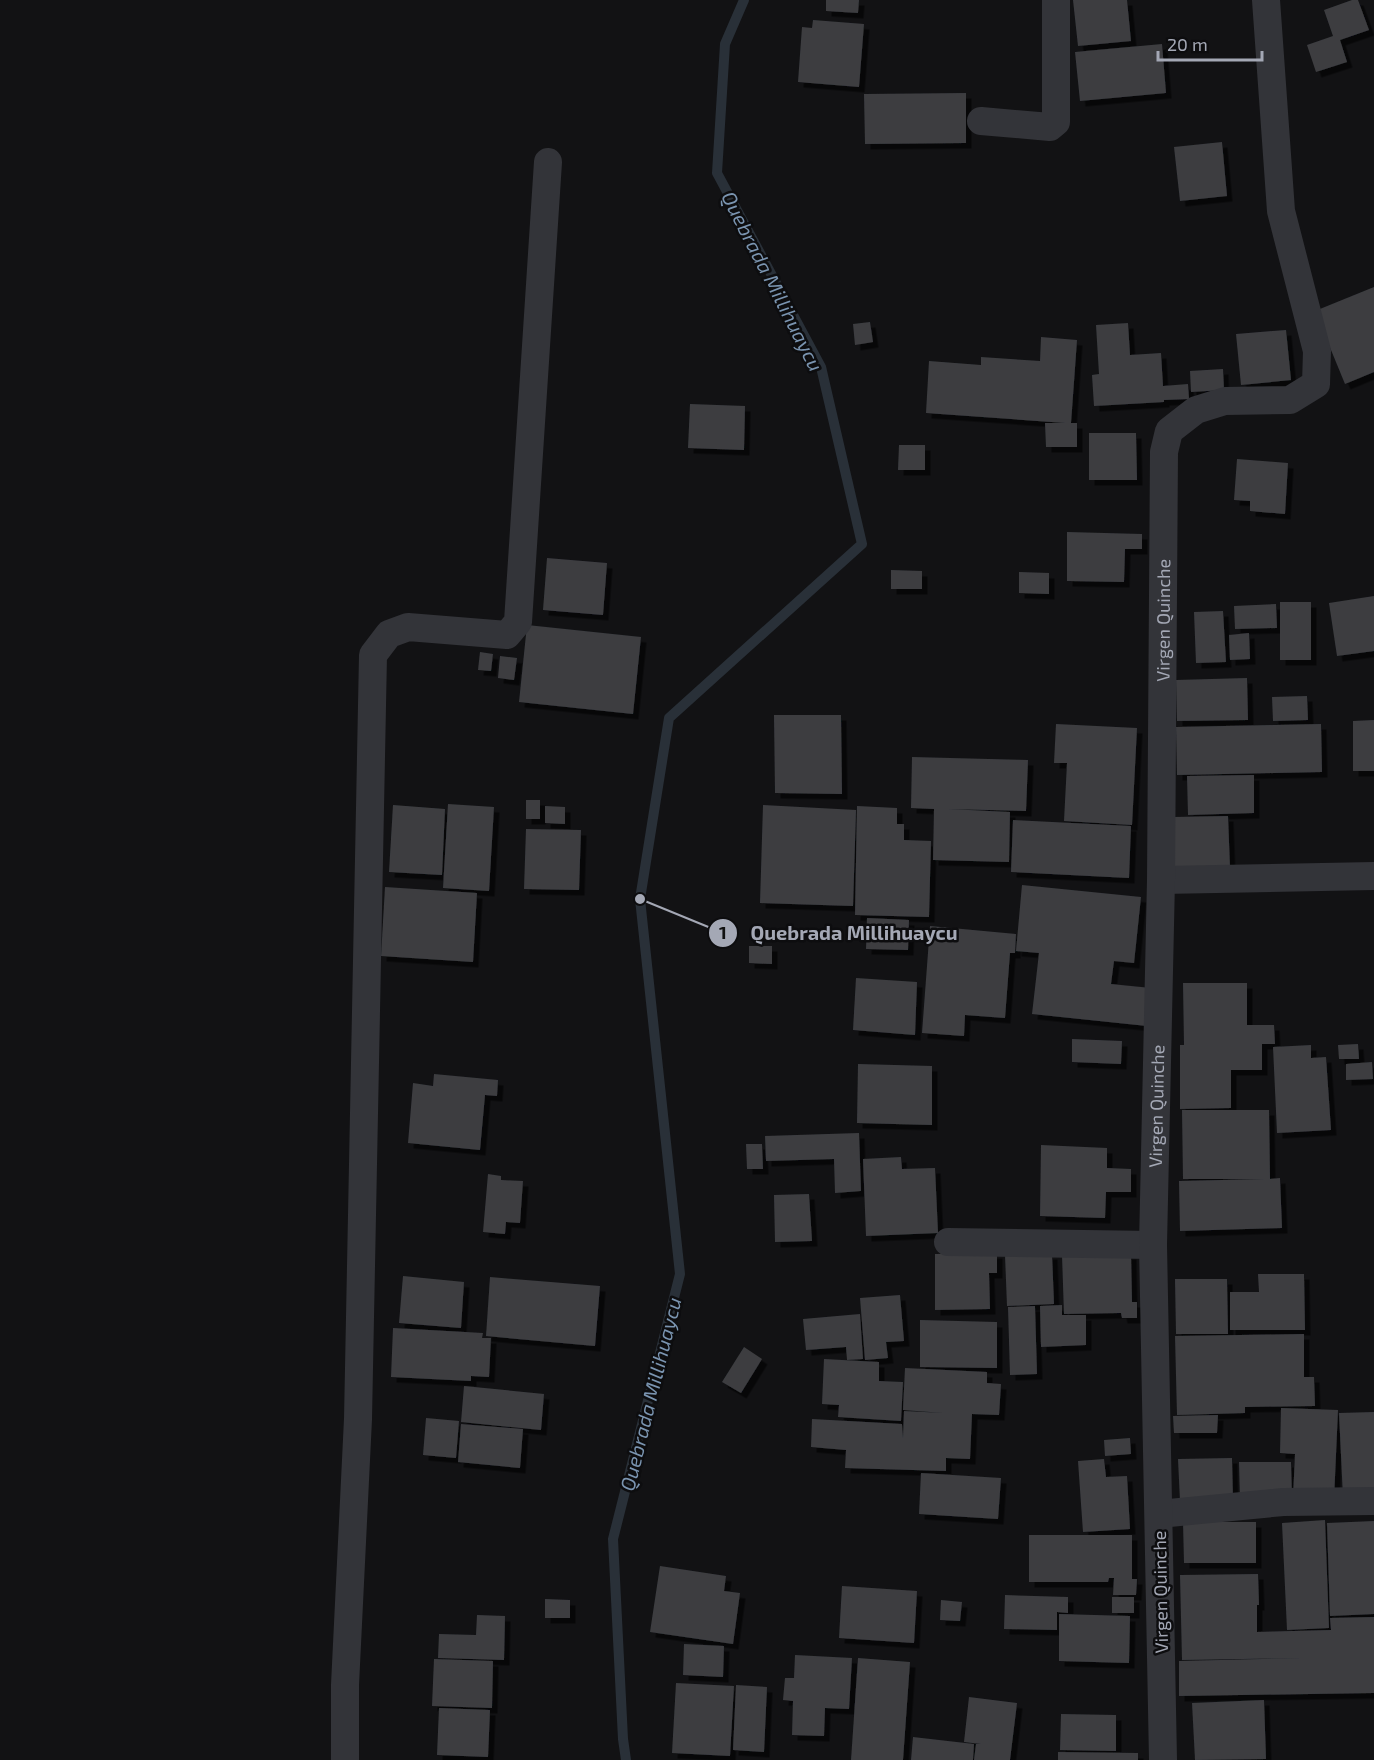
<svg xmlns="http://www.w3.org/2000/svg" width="1374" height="1760" viewBox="0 0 1374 1760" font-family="'Exo 2',sans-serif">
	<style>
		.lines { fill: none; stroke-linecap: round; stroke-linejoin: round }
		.stream { stroke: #293038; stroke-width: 10 }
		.building { fill: #3c3d41; filter: url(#shadow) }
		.street { stroke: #333439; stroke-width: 28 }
		.labels { text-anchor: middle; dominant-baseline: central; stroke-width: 5; stroke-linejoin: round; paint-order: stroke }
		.street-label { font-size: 18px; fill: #a4a8b5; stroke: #0d0d0f }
		.water-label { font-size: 20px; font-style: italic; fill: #7a94b0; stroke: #0d0d0f }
		.leader { fill: none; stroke: #a4a8b5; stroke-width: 2 }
		.callout-dot { fill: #a4a8b5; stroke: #0d0d0f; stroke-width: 2 }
		.mark-label { font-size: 18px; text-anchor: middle; font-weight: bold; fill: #111 }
		.callout-label { font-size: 20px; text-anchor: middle; font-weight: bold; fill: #a4a8b5; stroke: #0d0d0f; stroke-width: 5; stroke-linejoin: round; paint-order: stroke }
	</style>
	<defs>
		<filter id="shadow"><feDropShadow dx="5.5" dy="5.5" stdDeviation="0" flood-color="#0009"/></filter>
	</defs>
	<rect width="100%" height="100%" fill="#121214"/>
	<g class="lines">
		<!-- stream -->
		<polyline class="stream" points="626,1760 623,1739 613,1539 680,1274 640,899 669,718 862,544 821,367 717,173 725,44 744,0"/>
	</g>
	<!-- building -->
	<g class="building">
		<polygon points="826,0 859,0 858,13 826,11"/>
		<polygon points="1073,0 1127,0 1131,41 1078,46"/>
		<polygon points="1352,0 1358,0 1369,30 1340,40 1347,62 1316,72 1307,45 1333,36 1324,10"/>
		<polygon points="813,20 864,24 859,87 798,82 802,27 812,28"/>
		<polygon points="1162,44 1166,93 1080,101 1075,52"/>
		<polygon points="966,93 966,143 865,144 864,94"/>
		<polygon points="1222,142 1227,196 1180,201 1174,147"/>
		<polygon points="1374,287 1374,372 1345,384 1315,311"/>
		<polygon points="870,322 873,342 855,345 853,324"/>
		<polygon points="1128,323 1130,355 1161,353 1163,386 1188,384 1189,399 1164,400 1164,402 1094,406 1092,375 1099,374 1096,325"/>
		<polygon points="1286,330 1291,380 1241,385 1236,334"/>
		<polygon points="1041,337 1077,340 1071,423 1077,423 1077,447 1046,447 1045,423 1065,423 926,413 929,361 981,365 981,357 1040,361"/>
		<polygon points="1223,369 1224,390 1191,392 1190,371"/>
		<polygon points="690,404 745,406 744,450 688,448"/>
		<polygon points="1089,433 1136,433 1137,480 1089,480"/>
		<polygon points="899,445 925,445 925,470 898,470"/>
		<polygon points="1237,459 1288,463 1285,514 1250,511 1250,501 1234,500"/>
		<polygon points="1067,532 1142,534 1142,549 1125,549 1124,582 1067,581"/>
		<polygon points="547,558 607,563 603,615 543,610"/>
		<polygon points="891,570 922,571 922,589 891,589"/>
		<polygon points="1019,572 1049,573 1049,594 1019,593"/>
		<polygon points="1374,596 1374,651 1337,656 1329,603"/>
		<rect x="1280" y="602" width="31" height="58"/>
		<polygon points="1276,604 1277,628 1235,629 1234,606"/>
		<polygon points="1223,611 1226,662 1196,663 1194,612"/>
		<polygon points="527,625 641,637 633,714 519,702"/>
		<polygon points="1249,633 1250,659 1230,660 1229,635"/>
		<polygon points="480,652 493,654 491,671 478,670"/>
		<polygon points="500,656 517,658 514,680 498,678"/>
		<polygon points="1247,678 1248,720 1177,721 1176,680"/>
		<polygon points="1307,696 1308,720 1273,721 1272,697"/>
		<polygon points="774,715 841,715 842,794 775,793"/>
		<polygon points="1374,720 1374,771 1353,771 1353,721"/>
		<polygon points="1056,724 1137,728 1132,825 1064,821 1067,763 1054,763"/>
		<polygon points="1321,724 1322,772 1177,775 1176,727"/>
		<polygon points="912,757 1028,760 1026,811 948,809 1010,812 1009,862 933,860 934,809 911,808"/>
		<polygon points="1254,775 1254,813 1188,815 1187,776"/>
		<rect x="526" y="800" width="14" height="19"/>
		<polygon points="448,804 494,807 489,891 443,888"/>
		<polygon points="393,805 445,809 442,875 389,872"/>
		<polygon points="763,805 856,810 853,906 760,903"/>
		<polygon points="545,806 565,807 565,824 545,823"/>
		<polygon points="857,806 897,808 897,824 904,824 904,840 931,841 929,917 855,915"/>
		<polygon points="1228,816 1230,868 1175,870 1173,817"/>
		<polygon points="1013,820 1131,826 1129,878 1011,872"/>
		<polygon points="526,829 581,830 579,890 524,889"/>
		<polygon points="1022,885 1141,897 1134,963 1114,961 1111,984 1151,988 1147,1026 1032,1014 1039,953 1016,951"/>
		<polygon points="385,887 477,893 473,962 381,956"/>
		<polygon points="867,918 909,920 908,950 866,949"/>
		<polygon points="930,926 1016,934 1015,953 1010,953 1005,1018 965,1015 964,1036 922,1033"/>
		<polygon points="749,946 772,946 772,964 749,963"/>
		<polygon points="856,978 917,982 915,1035 853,1030"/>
		<polygon points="1183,983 1247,983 1247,1025 1274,1025 1275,1044 1262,1044 1262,1070 1231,1070 1231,1108 1180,1109 1180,1045 1184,1045"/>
		<polygon points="1072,1039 1122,1041 1121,1064 1072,1062"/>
		<polygon points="1358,1044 1359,1059 1339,1059 1338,1045"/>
		<polygon points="1311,1045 1311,1058 1326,1057 1331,1130 1277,1133 1273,1047"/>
		<polygon points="1372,1062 1373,1079 1346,1080 1346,1064"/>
		<polygon points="858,1064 932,1066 932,1125 857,1123"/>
		<polygon points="434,1074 498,1080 497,1096 485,1095 480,1150 408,1143 413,1083 433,1086"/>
		<polygon points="1182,1110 1269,1110 1270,1179 1280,1178 1282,1228 1180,1231 1179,1181 1264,1179 1183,1179"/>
		<polygon points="859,1133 861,1191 835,1193 834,1159 766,1161 765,1136"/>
		<polygon points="746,1144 762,1144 763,1169 747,1169"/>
		<polygon points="1041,1145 1107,1148 1107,1168 1131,1169 1131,1192 1106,1192 1105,1218 1040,1216"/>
		<polygon points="901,1157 902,1169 935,1168 938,1233 866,1236 863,1159"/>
		<polygon points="488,1174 501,1176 501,1180 523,1181 520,1223 506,1222 505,1234 483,1232"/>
		<polygon points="809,1194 812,1241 775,1242 774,1195"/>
		<polygon points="997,1253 997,1273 989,1273 990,1309 935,1310 935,1254"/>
		<polygon points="1052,1254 1054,1304 1007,1306 1005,1255"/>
		<polygon points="1131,1254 1132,1302 1137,1302 1137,1318 1122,1318 1121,1313 1064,1314 1062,1255"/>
		<polygon points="1258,1274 1304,1274 1305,1330 1230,1330 1230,1292 1259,1292"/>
		<polygon points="403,1276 464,1282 461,1328 399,1323"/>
		<polygon points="490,1277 600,1286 595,1346 486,1336"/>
		<polygon points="1175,1279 1227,1279 1228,1334 1176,1334"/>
		<polygon points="900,1295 904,1341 886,1342 888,1358 865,1360 860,1298"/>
		<polygon points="1062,1305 1062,1315 1086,1315 1086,1345 1041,1347 1040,1306"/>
		<polygon points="1035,1306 1037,1374 1010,1375 1008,1307"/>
		<polygon points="860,1314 863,1359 847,1360 846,1347 806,1350 803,1319"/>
		<polygon points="920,1320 997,1322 997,1368 920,1367"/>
		<polygon points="393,1328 483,1333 482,1338 491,1338 489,1377 471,1376 471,1381 391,1377"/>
		<polygon points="1304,1334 1304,1377 1314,1377 1315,1406 1245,1407 1245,1413 1177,1415 1175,1336"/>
		<polygon points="744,1347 762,1359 741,1393 722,1382"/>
		<polygon points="824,1359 879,1362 879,1381 903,1382 901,1421 838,1417 839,1405 822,1404"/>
		<polygon points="905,1368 987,1372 987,1383 1001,1384 999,1415 972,1414 970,1459 946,1458 946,1471 845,1468 846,1450 811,1447 812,1419 902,1424 903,1438 904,1411 944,1413 903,1410"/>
		<polygon points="464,1386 544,1394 541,1430 461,1422"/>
		<polygon points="1281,1408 1338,1410 1334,1499 1293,1498 1295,1454 1280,1453"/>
		<polygon points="1374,1412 1374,1497 1343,1498 1339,1413"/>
		<polygon points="1218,1415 1217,1433 1174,1433 1173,1416"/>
		<polygon points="426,1418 459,1421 456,1458 423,1455"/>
		<polygon points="461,1424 523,1429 520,1468 458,1462"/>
		<polygon points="1130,1438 1131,1454 1105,1456 1104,1440"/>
		<polygon points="1232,1458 1233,1501 1180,1501 1178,1459"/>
		<polygon points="1104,1459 1106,1477 1127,1476 1130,1529 1083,1532 1078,1461"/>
		<polygon points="1239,1462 1291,1462 1292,1499 1240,1500"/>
		<polygon points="921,1473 1001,1478 998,1519 919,1514"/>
		<polygon points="1325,1520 1329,1628 1287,1630 1282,1523"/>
		<polygon points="1374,1521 1374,1614 1330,1616 1327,1523"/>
		<polygon points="1183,1522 1256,1522 1256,1563 1184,1563"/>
		<polygon points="1029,1535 1132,1535 1132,1579 1137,1579 1136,1595 1113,1595 1114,1578 1109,1578 1108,1582 1029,1582"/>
		<polygon points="660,1566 726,1576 724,1591 740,1593 733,1644 650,1632"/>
		<polygon points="1258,1574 1259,1605 1257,1605 1257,1632 1331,1630 1330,1618 1374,1617 1374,1693 1179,1696 1179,1661 1305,1658 1182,1660 1180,1575"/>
		<polygon points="842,1586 917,1591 914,1643 839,1638"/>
		<polygon points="1005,1595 1068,1597 1068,1613 1057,1612 1057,1630 1004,1629"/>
		<rect x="1112" y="1597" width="22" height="16"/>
		<polygon points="545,1599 570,1600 570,1618 545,1618"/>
		<polygon points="941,1600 962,1602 960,1621 940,1620"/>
		<polygon points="1059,1614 1130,1616 1129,1663 1059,1661"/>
		<polygon points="477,1615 505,1616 504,1660 438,1658 439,1634 476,1635"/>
		<polygon points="684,1644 724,1646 723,1677 683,1675"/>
		<polygon points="795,1655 852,1658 849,1709 825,1708 824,1736 792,1735 793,1701 783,1700 785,1678 794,1678"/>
		<polygon points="858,1658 910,1662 903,1760 851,1760"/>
		<polygon points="434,1659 493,1661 492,1708 432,1706"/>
		<polygon points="676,1683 734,1686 730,1756 672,1753"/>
		<polygon points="736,1685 767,1687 764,1752 733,1750"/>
		<polygon points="969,1697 1017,1703 1010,1760 974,1760 976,1744 981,1744 964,1742"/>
		<polygon points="1264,1700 1266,1759 1195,1760 1192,1703"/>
		<polygon points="439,1708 490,1710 488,1757 437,1755"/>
		<polygon points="1061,1714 1116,1715 1116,1751 1060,1750"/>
		<polygon points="913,1737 974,1744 973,1760 911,1760"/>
		<polygon points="1058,1752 1138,1753 1138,1760 1058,1760"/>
	</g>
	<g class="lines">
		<!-- street -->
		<g class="street">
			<polyline points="981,121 1050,127 1056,122 1056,0"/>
			<polyline points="1161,880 1374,876"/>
			<polyline points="948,1242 1153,1245"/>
			<polyline points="1159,1514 1283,1502 1374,1501"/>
			<polyline points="345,1760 345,1685 358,1419 373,655 389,634 408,627 507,635 518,622 548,162"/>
			<path id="s1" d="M 1163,1760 L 1153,1245 L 1161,880 L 1164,452 L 1169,431 L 1196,410 L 1225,401 L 1290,400 L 1316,384 L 1317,351 L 1281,211 L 1266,0"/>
		</g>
	</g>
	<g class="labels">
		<!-- street labels -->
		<g class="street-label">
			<text stroke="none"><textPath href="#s1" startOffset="1140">Virgen Quinche</textPath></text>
			<text stroke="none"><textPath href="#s1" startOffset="654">Virgen Quinche</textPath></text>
			<text transform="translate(1160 1592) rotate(-91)">Virgen Quinche</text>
		</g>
		<!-- water labels -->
		<g class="water-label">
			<text transform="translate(773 281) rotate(63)">Quebrada Millihuaycu</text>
			<text transform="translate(650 1394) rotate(-76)">Quebrada Millihuaycu</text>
		</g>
	</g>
	<!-- callouts -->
	<path class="leader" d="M640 899L723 933"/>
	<g class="callout-dot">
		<circle cx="640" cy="899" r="6"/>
		<circle cx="723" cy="933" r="15"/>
	</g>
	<g class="mark-label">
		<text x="723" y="939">1</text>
	</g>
	<g class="callout-label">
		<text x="854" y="940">Quebrada Millihuaycu</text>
	</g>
	<!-- scale -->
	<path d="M1158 51v9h104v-9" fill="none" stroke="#a4a8b5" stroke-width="3"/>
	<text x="1167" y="51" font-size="18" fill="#a4a8b5" stroke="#0d0d0f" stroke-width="4.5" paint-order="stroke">20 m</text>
</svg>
